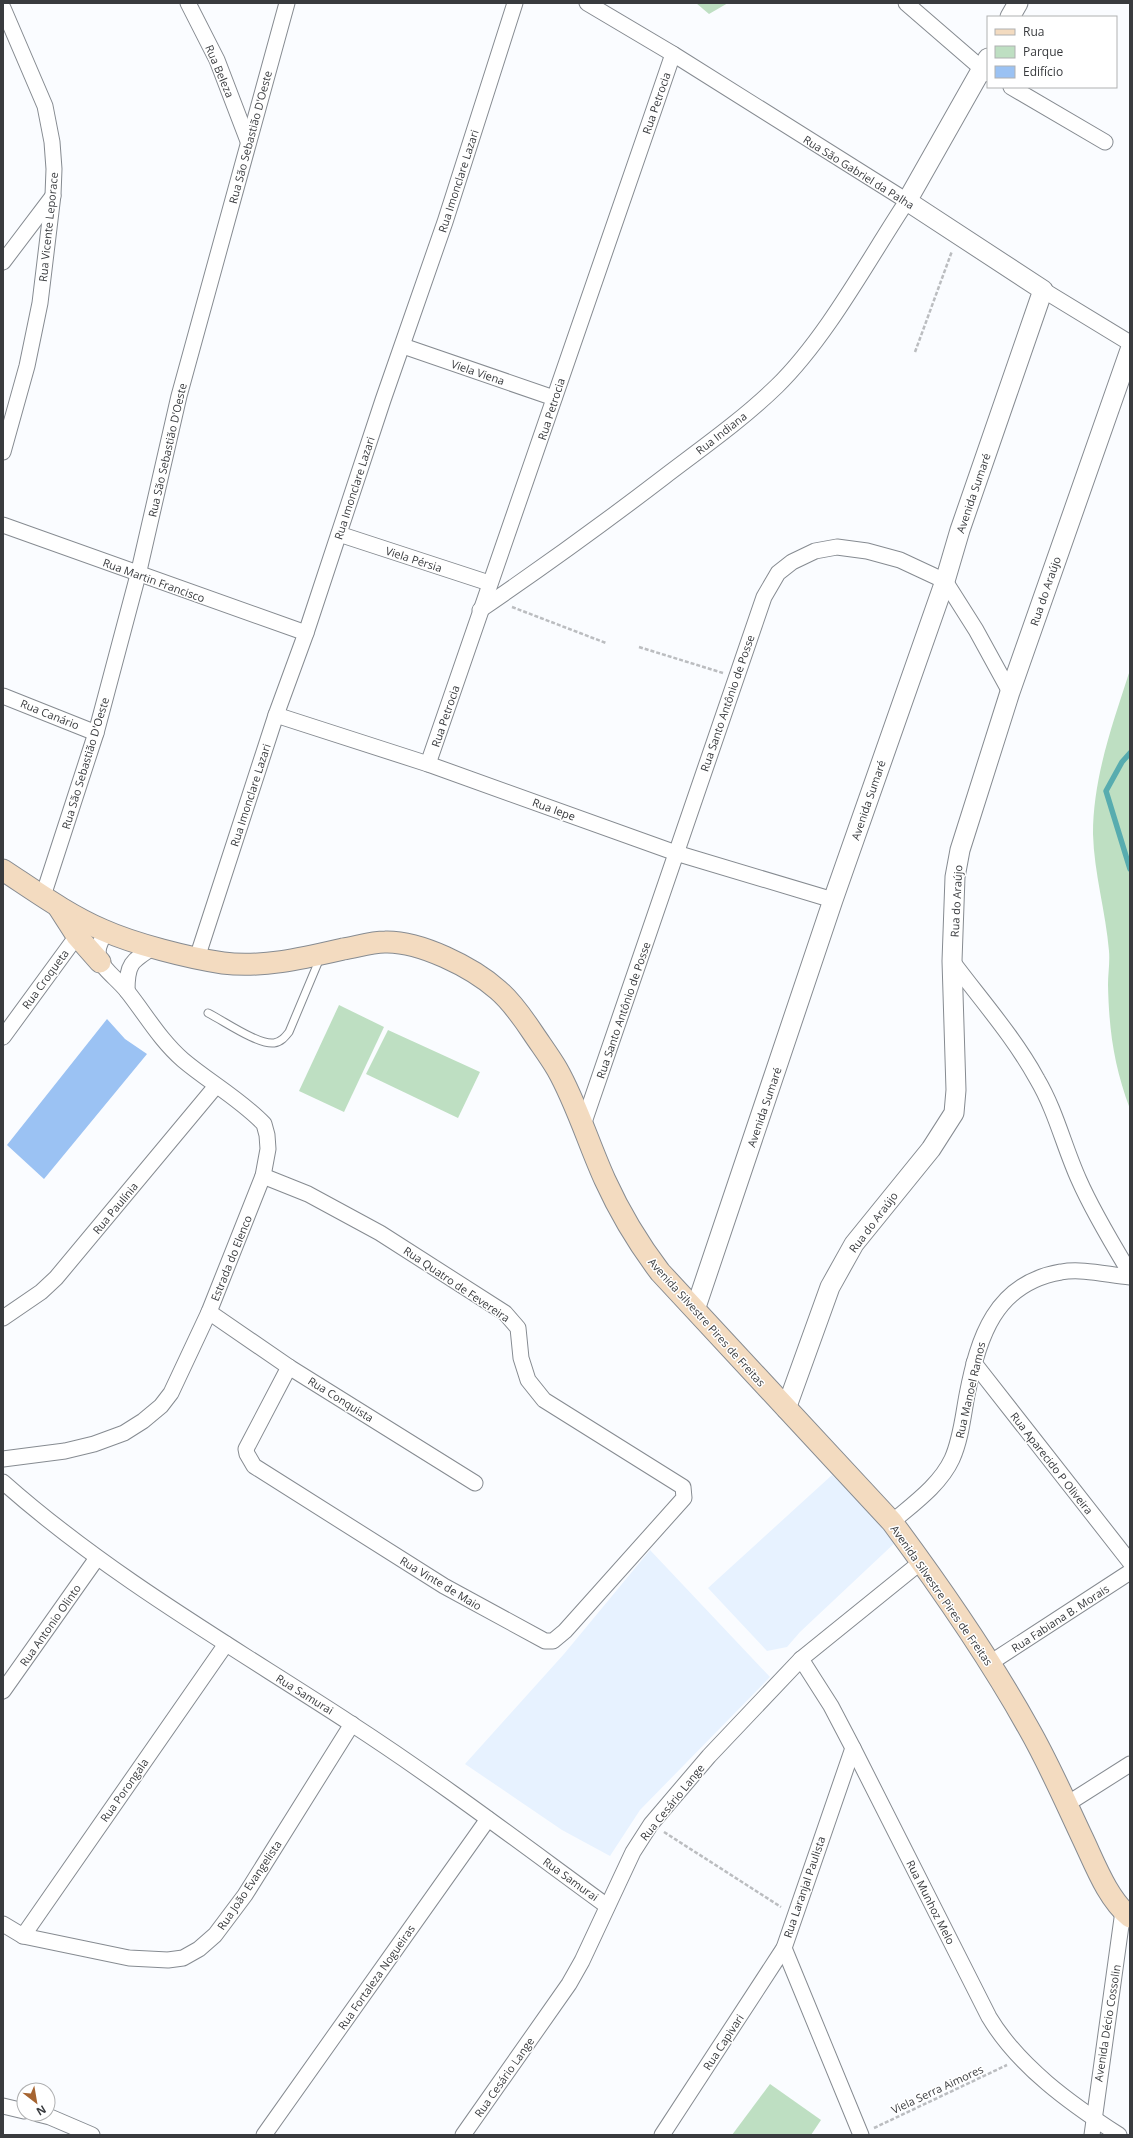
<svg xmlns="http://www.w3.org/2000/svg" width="1133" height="2138" viewBox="0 0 1133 2138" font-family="'Open Sans',sans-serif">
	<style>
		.built { fill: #e7f2ff }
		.green { fill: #bedfc2 }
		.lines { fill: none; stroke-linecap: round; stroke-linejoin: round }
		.stream { stroke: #58acaf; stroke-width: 5.5 }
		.building { fill: #9bc2f3 }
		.service-casing { stroke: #868b91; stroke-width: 9 }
		.minor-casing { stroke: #868b91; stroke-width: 17 }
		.tertiary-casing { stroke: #868b91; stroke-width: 21 }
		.secondary-casing { stroke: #868b91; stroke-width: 23 }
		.path { stroke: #bbbdc0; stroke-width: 2.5; stroke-dasharray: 4 2; stroke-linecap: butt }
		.service { stroke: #fff; stroke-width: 7 }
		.minor { stroke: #fff; stroke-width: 15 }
		.tertiary { stroke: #fff; stroke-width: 19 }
		.secondary { stroke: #f3dbc0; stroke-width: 21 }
		.labels { text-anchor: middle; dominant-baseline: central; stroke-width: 3; stroke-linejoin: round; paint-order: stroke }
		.street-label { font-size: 11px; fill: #393b3e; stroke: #fff }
	</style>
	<rect width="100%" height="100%" fill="#fafcff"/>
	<!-- built -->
	<g class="built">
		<polygon points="832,1475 900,1538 800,1632 787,1647 767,1651 708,1588"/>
		<polygon points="650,1550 770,1677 640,1810 610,1856 562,1830 465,1764 564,1654"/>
	</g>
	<!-- green -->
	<g class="green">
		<polygon points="696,3 728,3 709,14"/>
		<path d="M 1130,670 L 1130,1109 C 1114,1066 1109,1031 1108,985 C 1108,974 1110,962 1109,951 C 1106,913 1094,873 1093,834 C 1093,777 1113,723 1130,670 Z"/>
		<polygon points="339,1005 384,1027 344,1112 299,1091"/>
		<polygon points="388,1030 480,1072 458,1118 366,1074"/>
		<polygon points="770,2084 821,2120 811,2135 732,2135"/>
	</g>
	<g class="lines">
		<!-- stream -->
		<polyline class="stream" points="1130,753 1122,762 1106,791 1130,869"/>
	</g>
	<!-- building -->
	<polygon class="building" points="107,1019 125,1039 147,1054 44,1179 7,1145"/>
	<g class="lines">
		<!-- service casing -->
		<g class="service-casing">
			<path id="service" d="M 208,1013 C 224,1021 258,1045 274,1043 C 281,1042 285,1037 289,1032 L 320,958"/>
		</g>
		<!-- minor casing -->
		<g class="minor-casing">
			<g id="minor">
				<polyline points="188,3 217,60 248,141"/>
				<polyline points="906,3 988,74"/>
				<polyline points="3,8 45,106 52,142 54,169 53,195 40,303 27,366 3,452"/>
				<polyline points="1011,87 1105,142"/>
				<polyline points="3,262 53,196"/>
				<polyline points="1043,290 1130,343"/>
				<polyline points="403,346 554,398"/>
				<polyline points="3,525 306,633"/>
				<polyline points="339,534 489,583"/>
				<path d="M 480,610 C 543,567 604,523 664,477 C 702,448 742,420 777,386 C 827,337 868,260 907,201 L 673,54 L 587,3"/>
				<polyline points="3,696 96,733"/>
				<polyline points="276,715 428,764 676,853 833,900"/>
				<path d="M 428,764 C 508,527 592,291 673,54"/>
				<polyline points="43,896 96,733 138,575 179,396 287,3"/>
				<polyline points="197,958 276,715 306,633 383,400 445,222 515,3"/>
				<path d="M 952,961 C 981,1000 1014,1037 1037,1079 C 1056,1111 1064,1147 1079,1180 C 1093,1212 1112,1243 1130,1273"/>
				<path d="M 127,991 C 127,964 131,961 154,947"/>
				<polyline points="3,1037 82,929"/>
				<polyline points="582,1128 764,597 778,573 792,562 815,551 837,547 867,551 900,560 945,581 976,630 1010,692"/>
				<polyline points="263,1176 308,1194 380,1233 505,1313 518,1328 521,1358 528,1380 544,1400 683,1487 684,1498 565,1631 553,1641 545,1641 444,1586 254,1466 247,1454 246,1449 289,1367"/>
				<polyline points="209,1312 289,1367 475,1483"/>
				<polyline points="3,1318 41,1292 56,1278 216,1086"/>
				<polyline points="974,1363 1130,1562"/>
				<path d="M 3,1459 L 65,1451 L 94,1444 L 124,1433 L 143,1421 L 161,1406 L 171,1393 L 209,1312 L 263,1176 L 268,1149 L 267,1135 L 264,1124 C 240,1099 209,1082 183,1060 C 160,1040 146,1015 127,991 C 111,971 84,960 107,932"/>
				<path d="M 3,1482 C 109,1576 232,1646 350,1723 C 438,1780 522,1844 607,1906"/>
				<path d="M 892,1522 C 913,1504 940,1485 952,1459 C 961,1439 963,1416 967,1395 C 978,1338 995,1283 1061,1272 C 1082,1268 1108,1275 1130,1277"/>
				<path d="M 801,1659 L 831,1706 L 853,1748 L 989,2017 C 1019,2067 1071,2104 1119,2135"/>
				<polyline points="990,1663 1130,1572"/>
				<polyline points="3,1691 97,1558"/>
				<polyline points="1067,1804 1130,1764"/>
				<polyline points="3,1924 23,1936 129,1958 168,1960 183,1958 199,1949 215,1935 245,1895 352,1724"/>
				<polyline points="23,1936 226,1644"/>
				<polyline points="784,1948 861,2135"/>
				<polyline points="3,2106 24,2111"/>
				<polyline points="38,2114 50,2117 92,2135"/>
				<polyline points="264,2135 488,1819"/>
				<polyline points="463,2135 569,1984 582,1961 633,1852 651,1824 709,1756 801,1659 921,1562"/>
				<polyline points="662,2135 784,1948 853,1748"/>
				<polyline points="1092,2135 1123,1911"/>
			</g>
		</g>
		<!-- tertiary casing -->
		<g class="tertiary-casing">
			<g id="tertiary">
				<polyline points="1010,17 1018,3"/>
				<polyline points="695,1310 833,900 945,581 960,530 1043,290 907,201 988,58"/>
				<polyline points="786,1409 830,1287 854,1244 931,1149 954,1113 956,1090 952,961 955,877 960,850 1010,692 1130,350"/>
			</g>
		</g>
		<!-- secondary casing -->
		<g class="secondary-casing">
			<g id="secondary">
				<path d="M 3,870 C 35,891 68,915 103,930 C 134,944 189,958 223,963 C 263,968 304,958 343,949 C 356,947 371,942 385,942 C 420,941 472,967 498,990 C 512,1002 523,1018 533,1033 C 541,1045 550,1057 557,1069 C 576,1102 589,1145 605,1180 C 620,1213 638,1243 660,1272 L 892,1522 C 941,1588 989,1657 1029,1729 C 1049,1764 1065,1801 1082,1837 C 1095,1864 1107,1898 1130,1917"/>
				<polyline points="59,908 77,936 100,962"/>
			</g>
		</g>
		<!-- path -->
		<g class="path">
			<polyline points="915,352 952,251"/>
			<polyline points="512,607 606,643"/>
			<polyline points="639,647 723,673"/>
			<polyline points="664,1832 781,1907"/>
			<polyline points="874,2128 1007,2065"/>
		</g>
		<!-- service -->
		<use href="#service" class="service"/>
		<!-- minor -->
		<use href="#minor" class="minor"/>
		<!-- tertiary -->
		<use href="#tertiary" class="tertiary"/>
		<!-- secondary -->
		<use href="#secondary" class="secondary"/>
	</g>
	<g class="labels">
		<!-- street labels -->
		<g class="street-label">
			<text transform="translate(220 71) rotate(67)">Rua Beleza</text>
			<text transform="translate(656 103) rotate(-71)">Rua Petrocia</text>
			<text transform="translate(250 137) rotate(-75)">Rua São Sebastião D'Oeste</text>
			<text transform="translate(859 172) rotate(32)">Rua São Gabriel da Palha</text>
			<text transform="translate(458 181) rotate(-72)">Rua Imonclare Lazari</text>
			<text transform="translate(48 227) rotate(-84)">Rua Vicente Leporace</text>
			<text transform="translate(478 372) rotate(19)">Viela Viena</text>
			<text transform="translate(551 409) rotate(-72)">Rua Petrocia</text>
			<text transform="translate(721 433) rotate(-38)">Rua Indiana</text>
			<text transform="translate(167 450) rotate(-77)">Rua São Sebastião D'Oeste</text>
			<text transform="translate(354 488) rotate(-72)">Rua Imonclare Lazari</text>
			<text transform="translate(973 493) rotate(-71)">Avenida Sumaré</text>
			<text transform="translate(414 559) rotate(18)">Viela Pérsia</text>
			<text transform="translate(154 580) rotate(20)">Rua Martin Francisco</text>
			<text transform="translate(1045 591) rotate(-71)">Rua do Araújo</text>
			<text transform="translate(727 703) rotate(-71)">Rua Santo Antônio de Posse</text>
			<text transform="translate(50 714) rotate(22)">Rua Canário</text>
			<text transform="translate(445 716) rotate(-71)">Rua Petrocia</text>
			<text transform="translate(85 763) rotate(-73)">Rua São Sebastião D'Oeste</text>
			<text transform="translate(250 795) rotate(-72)">Rua Imonclare Lazari</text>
			<text transform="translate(868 800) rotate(-71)">Avenida Sumaré</text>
			<text transform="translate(554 809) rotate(20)">Rua Iepe</text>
			<text transform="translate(956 901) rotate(-87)">Rua do Araújo</text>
			<text transform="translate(45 979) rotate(-54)">Rua Croqueta</text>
			<text transform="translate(623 1010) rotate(-71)">Rua Santo Antônio de Posse</text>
			<text transform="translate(764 1107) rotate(-71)">Avenida Sumaré</text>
			<text transform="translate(115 1208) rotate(-50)">Rua Paulínia</text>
			<text transform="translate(873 1222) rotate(-53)">Rua do Araújo</text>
			<text transform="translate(231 1258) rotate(-68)">Estrada do Elenco</text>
			<text transform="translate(457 1284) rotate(34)">Rua Quatro de Fevereira</text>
			<text transform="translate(707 1322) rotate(48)">Avenida Silvestre Pires de Freitas</text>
			<text transform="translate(970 1390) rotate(-77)">Rua Manoel Ramos</text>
			<text transform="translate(341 1399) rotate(32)">Rua Conquista</text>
			<text transform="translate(1052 1463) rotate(52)">Rua Aparecido P Oliveira</text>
			<text transform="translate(441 1583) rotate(31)">Rua Vinte de Maio</text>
			<text transform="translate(942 1595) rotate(55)">Avenida Silvestre Pires de Freitas</text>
			<text transform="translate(1060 1618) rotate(-33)">Rua Fabiana B. Morais</text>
			<text transform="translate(50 1625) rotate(-55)">Rua Antonio Olinto</text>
			<text transform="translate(305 1694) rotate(32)">Rua Samurai</text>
			<text transform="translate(124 1790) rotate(-55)">Rua Porongala</text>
			<text transform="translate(672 1802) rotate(-51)">Rua Cesário Lange</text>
			<text transform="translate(571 1879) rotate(36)">Rua Samurai</text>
			<text transform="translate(249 1885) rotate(-56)">Rua João Evangelista</text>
			<text transform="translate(804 1887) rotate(-71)">Rua Laranjal Paulista</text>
			<text transform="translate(931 1902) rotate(63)">Rua Munhoz Melo</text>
			<text transform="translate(376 1977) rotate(-55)">Rua Fortaleza Nogueiras</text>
			<text transform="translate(1107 2023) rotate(-81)">Avenida Décio Cossolin</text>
			<text transform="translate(723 2042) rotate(-57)">Rua Capivari</text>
			<text transform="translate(504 2077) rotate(-55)">Rua Cesário Lange</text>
			<text transform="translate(937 2089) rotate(-25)">Viela Serra Aimores</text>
		</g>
	</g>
	<!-- border -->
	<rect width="1133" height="2138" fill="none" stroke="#393b3e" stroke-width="8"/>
	<!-- legend -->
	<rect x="987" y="16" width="130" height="72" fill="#ffffff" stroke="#b0b1b2"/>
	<rect x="995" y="29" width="20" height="6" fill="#f3dbc0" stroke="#b0b1b2"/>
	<text x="1023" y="36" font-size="12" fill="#393b3e">Rua</text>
	<rect x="995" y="46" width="20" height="12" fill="#bedfc2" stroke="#b0b1b2"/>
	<text x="1023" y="56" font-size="12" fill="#393b3e">Parque</text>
	<rect x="995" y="66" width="20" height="12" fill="#9bc2f3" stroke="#b0b1b2"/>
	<text x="1023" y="76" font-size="12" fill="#393b3e">Edifício</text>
	<!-- north arrow -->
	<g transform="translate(36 2102) rotate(149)"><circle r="19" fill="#ffffff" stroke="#b0b1b2"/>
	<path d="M0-3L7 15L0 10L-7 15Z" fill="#a66431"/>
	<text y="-6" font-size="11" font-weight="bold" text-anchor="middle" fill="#393b3e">N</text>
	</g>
</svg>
